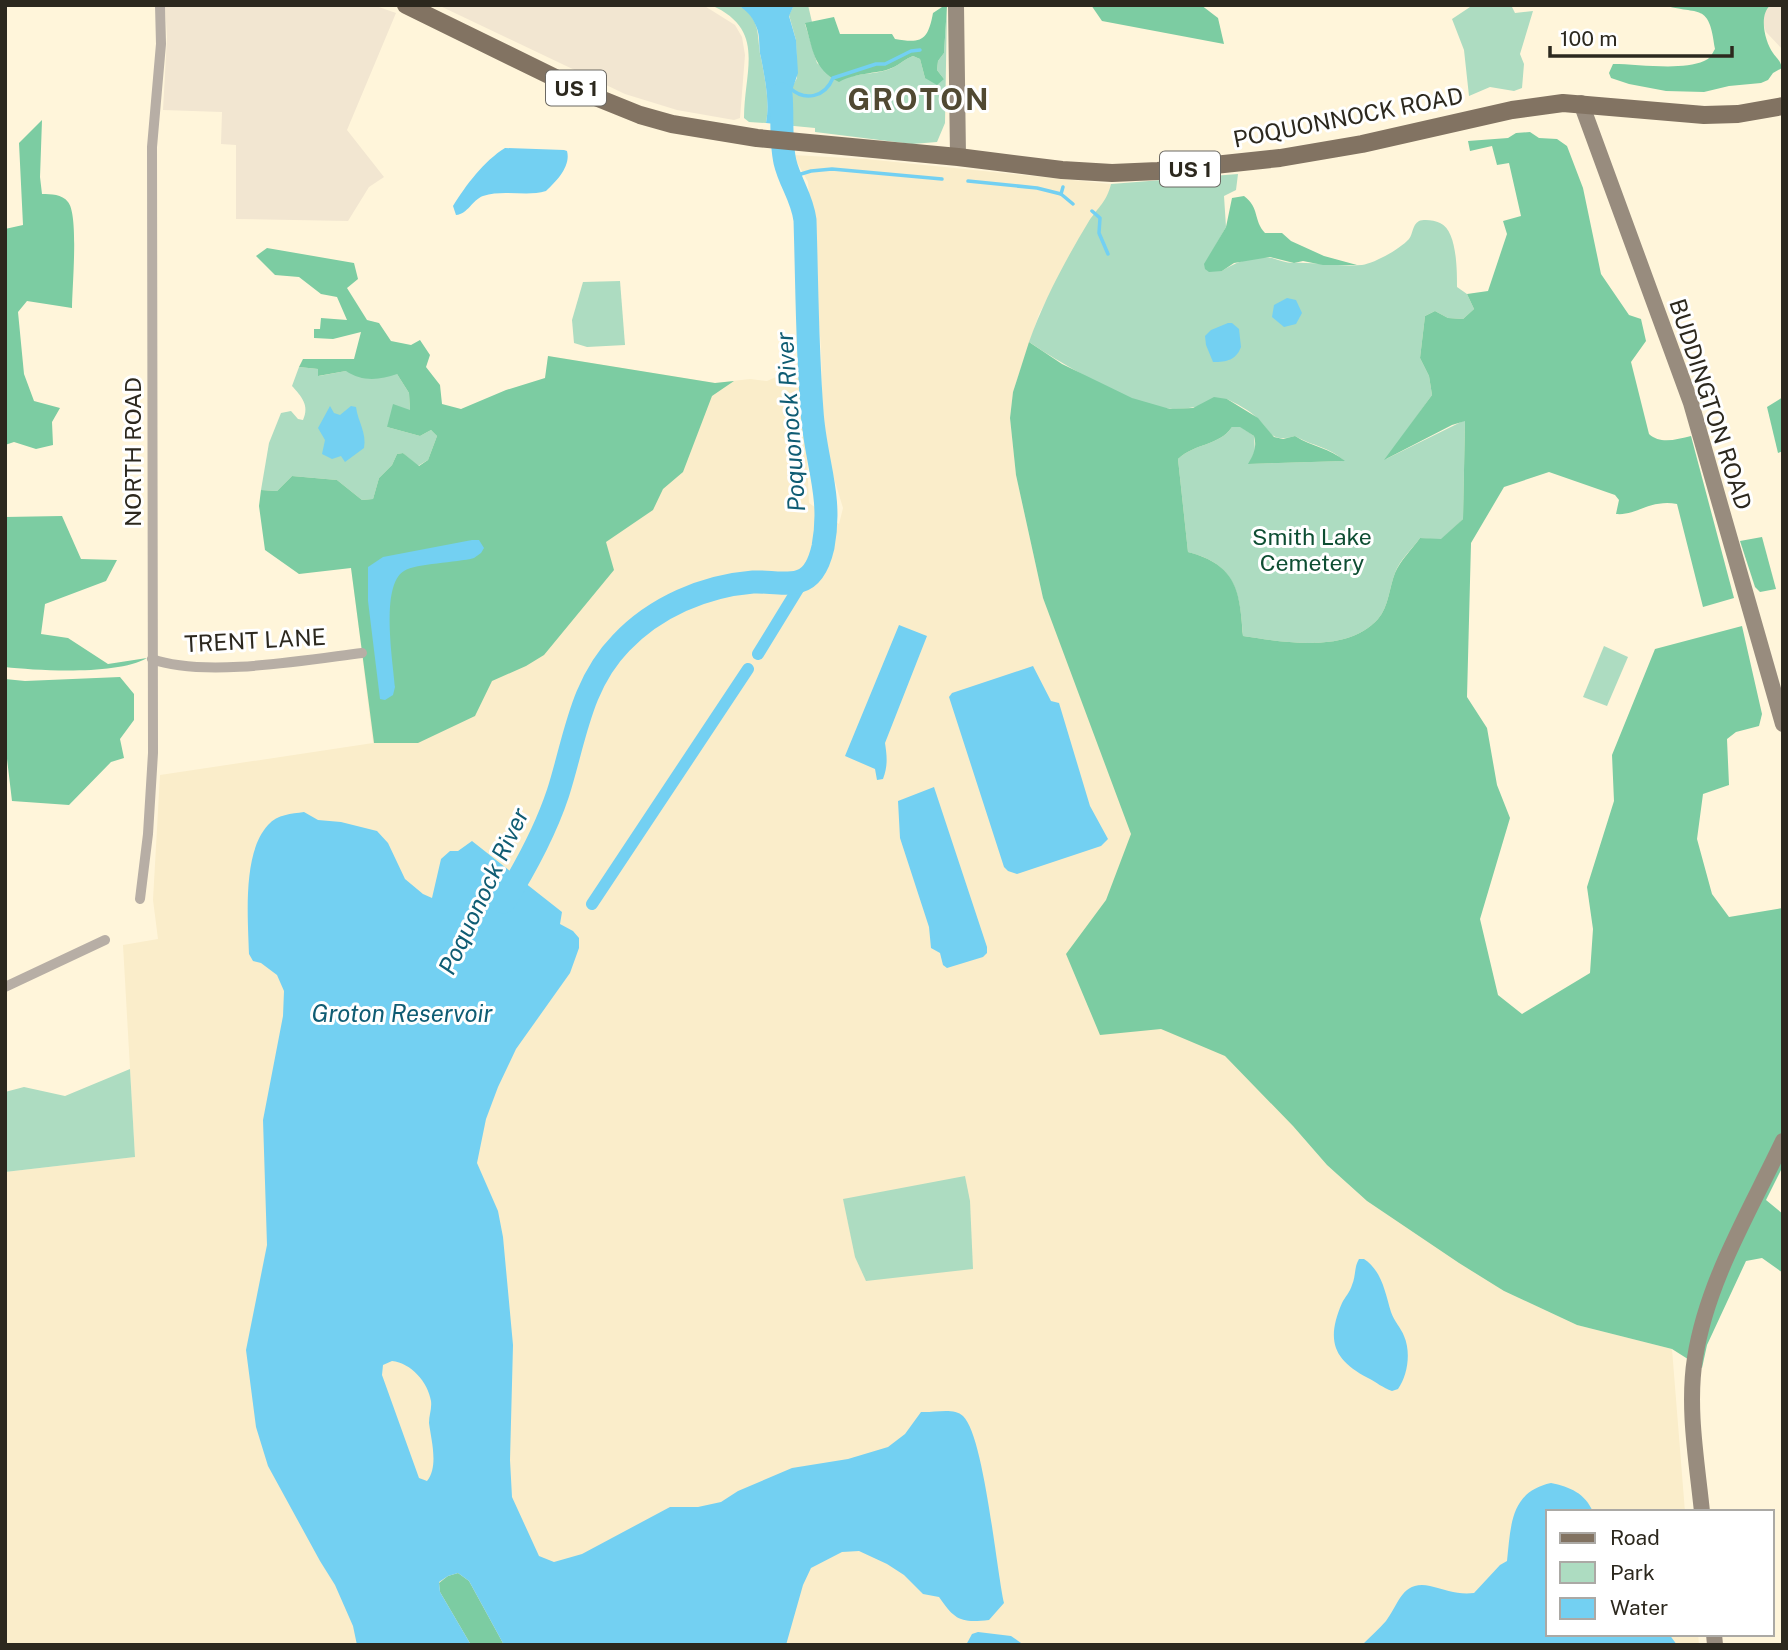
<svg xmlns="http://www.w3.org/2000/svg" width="1788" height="1650" viewBox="0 0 1788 1650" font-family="'Public Sans',sans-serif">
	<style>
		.commercial { fill: #f2e6d1 }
		.built { fill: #faedca }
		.green { fill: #addcc1 }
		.forest { fill: #7ccca2 }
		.water { fill: #73d0f2; fill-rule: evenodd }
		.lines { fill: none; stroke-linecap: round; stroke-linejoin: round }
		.stream { stroke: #73d0f2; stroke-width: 3.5 }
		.canal { stroke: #73d0f2; stroke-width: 12 }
		.river { stroke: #73d0f2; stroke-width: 23 }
		.street { stroke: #b7aea5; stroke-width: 10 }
		.secondary { stroke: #988c7e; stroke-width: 16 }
		.primary { stroke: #827362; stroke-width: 18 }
		.labels { text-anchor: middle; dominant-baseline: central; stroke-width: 6; stroke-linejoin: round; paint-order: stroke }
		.shield { fill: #fff; stroke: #6b6862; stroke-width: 2 }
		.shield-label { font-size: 21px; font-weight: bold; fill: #2c281e }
		.street-label { font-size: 23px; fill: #2c281e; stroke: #fff }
		.park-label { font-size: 23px; fill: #0e4e33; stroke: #fff }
		.water-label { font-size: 24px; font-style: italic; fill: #0f5c73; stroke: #fff }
		.district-label { font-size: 30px; font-weight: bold; letter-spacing: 2px; fill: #514932; stroke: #fff }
	</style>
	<rect width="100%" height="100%" fill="#fff5da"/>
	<!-- commercial -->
	<g class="commercial">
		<polygon points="165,5 373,5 396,13 347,130 384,177 369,187 348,221 236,219 236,145 221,144 222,112 163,110 167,37"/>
		<polygon points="438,5 703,5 735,25 742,37 745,55 740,118 734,120 677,110 625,94"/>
		<polygon points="1771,5 1783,5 1783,50 1766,32 1763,23 1764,13"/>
	</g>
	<!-- built -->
	<polygon class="built" points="793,155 866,159 1111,184 1107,199 1091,219 1039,314 1013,392 1010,418 1016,475 1043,598 1293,1126 1327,1165 1367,1201 1504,1291 1577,1325 1672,1349 1685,1512 1548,1512 1548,1634 1698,1634 1699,1645 5,1645 5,1172 135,1157 123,945 158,939 153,900 160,775 373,743 348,542 534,470 548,356 715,383 750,379 767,381 778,376 803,371 809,503 839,524 843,508 823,442 821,348 808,182"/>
	<!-- green -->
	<g class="green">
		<path d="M 711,5 C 724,5 739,2 748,12 C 761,26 757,42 761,58 C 765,79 770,102 766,123 L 749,122 L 744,118 C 744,70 767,30 711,5 Z"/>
		<path d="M 794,5 L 808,5 L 812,22 L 805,24 L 817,63 L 839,81 C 858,71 878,76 894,67 C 900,64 905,59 913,56 L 920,59 L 925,78 L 944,79 L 937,70 L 938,61 L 944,53 L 947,6 L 945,123 L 937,142 L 912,144 L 815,132 L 815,128 L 794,126 L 788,116 L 787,105 L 790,91 L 797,78 L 796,40 L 789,15 Z"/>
		<polygon points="1473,5 1511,5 1515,13 1533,11 1520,54 1524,64 1522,88 1514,91 1490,87 1469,96 1464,50 1452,19"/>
		<path d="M 1238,174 L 1236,190 L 1224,196 L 1226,227 L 1205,264 L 1222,271 C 1235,262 1256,255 1272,258 C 1279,260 1286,263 1293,263 C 1316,262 1339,267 1362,265 C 1375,263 1400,249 1409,239 C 1413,234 1412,225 1419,221 C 1424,219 1434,220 1440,223 C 1457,230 1457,270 1457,287 L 1467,294 L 1474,309 L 1463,319 L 1448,318 L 1435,311 L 1425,316 L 1420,358 L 1429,376 L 1432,395 L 1386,459 L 1465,420 L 1463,519 L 1441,540 L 1420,538 C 1412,549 1399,561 1395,573 C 1389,588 1389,606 1378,619 C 1347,654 1283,642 1243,636 C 1240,592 1236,564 1188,552 L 1178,459 C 1195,443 1219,446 1232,427 L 1241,427 L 1254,436 L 1255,451 L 1249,464 L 1344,461 C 1330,447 1312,446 1295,436 C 1270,443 1272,432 1257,418 C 1249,410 1237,404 1227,399 C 1209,404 1192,409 1173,409 C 1135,408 1062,364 1029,342 C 1044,300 1066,259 1089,221 C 1099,206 1106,203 1111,184 Z"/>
		<polygon points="620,281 625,345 587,347 574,343 572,320 583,282"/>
		<path d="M 299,367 L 318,369 L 319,376 L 346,371 L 397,374 L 409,393 L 410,410 L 387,427 L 420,436 L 431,430 L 437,436 L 428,460 L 418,466 L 403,453 L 397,454 L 392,465 L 379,478 L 373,499 L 362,500 L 337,480 L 292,476 L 277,491 L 261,490 L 269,443 L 281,413 L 291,411 L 298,419 L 303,420 C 310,405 301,396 292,386 Z"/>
		<polygon points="1604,646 1628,657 1607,706 1583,697"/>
		<polygon points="130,1069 135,1157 5,1172 5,1092 24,1087 65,1096"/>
		<polygon points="965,1176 970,1201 973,1269 866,1281 855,1257 843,1199"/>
	</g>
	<!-- forest -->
	<g class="forest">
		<polygon points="1091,5 1201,5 1218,18 1224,44 1102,21"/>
		<path d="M 1663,5 L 1771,5 C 1758,14 1765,42 1773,53 C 1778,60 1780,60 1782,68 L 1773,73 L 1768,80 L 1761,83 L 1729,86 L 1704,92 L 1666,91 L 1629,84 L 1611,78 L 1609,73 L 1613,64 C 1638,64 1682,71 1704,61 C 1710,59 1712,54 1715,49 C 1709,1 1700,16 1663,5 Z"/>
		<path d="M 947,6 L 944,53 L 938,61 L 937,70 L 944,79 L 937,85 L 925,78 L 920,59 L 913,56 C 905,59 900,64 894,67 C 878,75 859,71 839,82 C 813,69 813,49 805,23 L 834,17 L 840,34 L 892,34 L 895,39 C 922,44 928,40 933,13 L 942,7 Z"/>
		<path d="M 42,120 L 40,177 L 42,194 C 51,194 62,194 68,202 C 79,215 72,287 72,308 L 27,301 L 18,312 L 24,374 L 34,401 L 60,408 L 52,422 L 53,445 L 36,449 L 14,442 L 5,445 L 5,229 L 23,225 L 19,143 Z"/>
		<path d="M 1530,132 L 1539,138 L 1557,139 L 1567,146 L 1583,188 L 1601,274 L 1629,315 L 1641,319 L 1646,341 L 1631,362 L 1649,434 C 1661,445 1677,439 1691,436 L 1734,598 L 1703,607 L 1677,504 C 1650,499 1636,516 1616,514 L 1619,500 L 1615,495 L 1549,472 L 1504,487 L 1471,543 L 1467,697 L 1487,728 L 1497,785 L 1510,818 L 1480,919 L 1498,995 L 1522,1014 L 1590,973 L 1593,929 L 1587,887 L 1614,801 L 1612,755 L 1655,649 L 1742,626 L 1762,714 L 1759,726 L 1736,732 L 1727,739 L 1729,785 L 1703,794 L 1697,839 L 1712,894 L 1729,917 L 1783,908 L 1783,1166 L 1766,1200 L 1783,1214 L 1783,1273 L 1762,1258 L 1746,1261 L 1707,1345 L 1702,1368 L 1672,1349 L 1577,1325 L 1504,1291 L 1459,1263 L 1367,1201 L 1327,1165 L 1293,1126 L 1225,1056 L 1161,1029 L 1100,1035 L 1066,954 L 1106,900 L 1131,834 L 1043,598 L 1016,475 L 1010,418 L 1013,392 L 1029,342 L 1062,364 L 1132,398 L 1170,409 L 1193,408 L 1214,397 L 1227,399 L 1258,418 L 1274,437 L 1283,439 L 1295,436 C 1312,447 1330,448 1345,461 L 1248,464 C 1254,454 1257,447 1254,436 L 1240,427 L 1232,427 C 1219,446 1195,443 1178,459 L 1188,552 C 1237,565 1240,591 1243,636 C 1283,642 1347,654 1378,619 C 1389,606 1389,588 1395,573 C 1400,561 1412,549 1420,538 L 1441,539 L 1463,519 L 1465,421 L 1452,425 L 1384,460 L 1432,395 L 1429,376 L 1420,358 L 1425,316 L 1435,311 L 1448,318 L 1463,319 L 1474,309 L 1467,294 L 1488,291 L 1507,234 L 1503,221 L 1521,216 L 1509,163 L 1497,165 L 1492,146 L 1470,151 L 1468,141 L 1508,138 L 1516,133 Z"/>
		<path d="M 1244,196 C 1260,208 1253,220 1265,233 L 1282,233 L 1291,241 L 1324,256 L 1357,265 L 1323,265 L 1303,261 L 1294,263 L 1270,257 L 1234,263 L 1222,271 L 1209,272 L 1205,269 L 1204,264 L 1226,227 L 1232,198 Z"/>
		<path d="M 267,248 L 354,263 L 358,279 L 347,288 L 367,320 L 379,323 L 391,341 L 411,345 L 420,340 L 430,355 L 426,367 L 440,385 L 442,404 L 461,409 L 506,390 L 545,378 L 548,356 L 715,383 L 734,381 L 712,396 L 683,472 L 663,489 L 653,510 L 606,542 L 614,570 L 544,655 L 526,666 L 492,681 L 475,716 L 418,743 L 374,743 L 351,568 L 299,574 L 265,550 L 259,506 L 261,490 L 277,491 L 292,476 L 337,480 L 362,500 L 373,499 L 379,478 L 392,465 L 397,454 L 403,453 L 419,466 L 428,460 L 437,436 L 431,430 L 420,436 L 387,427 L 393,404 L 410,410 L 409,393 L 397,374 C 380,380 362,382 346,371 L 318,376 L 318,369 L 299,367 L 303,359 L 354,359 L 361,332 L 333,339 L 314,338 L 314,329 L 320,329 L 321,318 L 347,320 L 337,297 L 321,294 L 299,277 L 275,275 L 256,256 Z"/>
		<polygon points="1783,397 1783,451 1778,453 1767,407"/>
		<path d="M 62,516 L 81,559 L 117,560 L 106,581 L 45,604 L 41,634 L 68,638 L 108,664 L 147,658 C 118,675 40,671 5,667 L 5,517 Z"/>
		<polygon points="1762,537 1776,589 1760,592 1755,587 1740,541"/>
		<polygon points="120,677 134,694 134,720 120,739 124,758 111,762 69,805 12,801 5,742 5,679 25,681"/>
		<polygon points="458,1573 469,1581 504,1645 471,1645 440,1592 439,1583 448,1576"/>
	</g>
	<!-- water -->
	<g class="water">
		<path d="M 738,5 L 794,5 L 789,16 L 796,40 L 798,73 L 787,105 L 788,116 L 794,126 L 766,123 C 770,102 765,79 761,58 C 758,47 761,37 756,26 C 752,16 747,11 738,5 Z"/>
		<path d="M 505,148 L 564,150 L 567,151 C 571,166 557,181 546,191 C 526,197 504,189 483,196 C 472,200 468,214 456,215 L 453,206 C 466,185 484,161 505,148 Z"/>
		<polygon points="1287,298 1296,300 1302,313 1296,324 1284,327 1272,317 1274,305"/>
		<path d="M 1228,323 L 1232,323 L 1239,329 L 1241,347 C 1236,360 1227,362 1213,362 L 1206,345 L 1205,336 L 1211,330 Z"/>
		<path d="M 330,406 L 334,413 L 340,415 L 351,406 L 356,407 C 358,422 367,433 364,448 L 345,462 L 341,456 L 332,459 L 322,454 L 325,440 L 318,428 Z"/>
		<path d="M 472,540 L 479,540 L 484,548 L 481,553 L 474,558 C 456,563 417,563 404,571 C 380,585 393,661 395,687 L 393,695 L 385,700 L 380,699 L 368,601 L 368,567 L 383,557 Z"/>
		<path d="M 899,625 L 927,636 L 885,743 C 887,756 888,766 883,779 L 877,780 L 875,769 L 845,756 Z"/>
		<polygon points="1033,666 1051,701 1059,703 1090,806 1108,839 1101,846 1017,874 1008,871 1004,867 949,697 952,693"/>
		<polygon points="934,787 987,947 987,953 983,957 947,968 943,965 940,953 931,948 929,927 900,838 898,801"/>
		<path d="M 304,812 L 318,820 L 341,822 L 377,831 L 388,843 L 405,879 L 423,894 L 432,898 L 441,859 L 450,851 L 458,851 L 472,841 L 562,912 L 560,924 L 573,931 L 579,938 L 579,948 L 570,973 L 516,1049 L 498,1087 L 486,1119 L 477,1163 L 498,1211 L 503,1237 L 513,1345 L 510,1460 L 512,1497 L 539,1556 L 554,1562 L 582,1554 L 670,1507 L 698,1507 L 721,1502 L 738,1491 L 792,1468 L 848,1459 L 888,1447 L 905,1434 L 921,1412 C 933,1413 954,1407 963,1416 C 984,1436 996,1567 1004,1603 L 989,1620 C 960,1623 955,1620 939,1597 L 923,1594 L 904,1575 L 887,1564 L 859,1551 L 842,1552 L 811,1568 L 803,1585 L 786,1645 L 504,1645 L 469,1581 L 458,1573 L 448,1576 L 439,1582 L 440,1592 L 471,1645 L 357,1645 L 353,1626 L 335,1585 L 320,1561 L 268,1466 L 256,1427 L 246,1350 L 267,1245 L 263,1120 L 283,1016 L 284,991 L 277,975 L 261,963 L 253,961 L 249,954 C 248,919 242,853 268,825 C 278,814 291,814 304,812 ZM 392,1361 C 411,1363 428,1382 431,1401 C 432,1409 429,1415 429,1423 C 431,1439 439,1467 427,1481 L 419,1478 L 382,1375 L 383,1365 Z"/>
		<path d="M 1359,1259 L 1364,1259 C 1382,1271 1385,1292 1391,1312 C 1394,1321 1401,1328 1404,1336 C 1411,1352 1408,1375 1398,1389 L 1392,1391 C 1383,1388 1376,1382 1368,1378 C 1333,1360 1326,1340 1342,1303 C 1345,1297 1350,1292 1352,1285 C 1356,1276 1354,1267 1359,1259 Z"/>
		<path d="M 1551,1483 C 1570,1487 1585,1493 1593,1512 L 1548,1512 L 1548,1634 L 1669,1634 L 1677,1645 L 1362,1645 C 1370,1637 1379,1629 1386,1621 C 1399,1604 1402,1580 1430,1586 C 1446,1590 1458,1595 1474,1593 L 1500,1565 L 1507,1561 C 1511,1525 1510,1492 1551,1483 Z"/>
		<polygon points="978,1632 1011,1636 1024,1645 966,1645 972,1634"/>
	</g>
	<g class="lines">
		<!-- stream -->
		<g class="stream">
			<path d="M 790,88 C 805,102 825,97 833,78 L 876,64 L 885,64 L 911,51 L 920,50"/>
			<polyline points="791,177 811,171 832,169 942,179"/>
			<polyline points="968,181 1037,188 1061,194 1073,204"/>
			<polyline points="1061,194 1063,187"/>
			<polyline points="1092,211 1100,218 1099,233 1108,254"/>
		</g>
		<!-- canal -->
		<g class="canal">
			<polyline points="758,654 804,579"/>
			<polyline points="592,904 748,669"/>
		</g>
		<!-- river -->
		<path class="river" d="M 504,902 C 526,867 545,832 558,793 C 575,740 580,685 621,643 C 655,607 704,586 753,582 C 768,581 786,586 800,581 C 814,577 820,560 823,547 C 833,495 815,461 812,411 C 807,348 807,284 805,220 C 802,197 790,183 785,162 C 780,140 783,116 781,94"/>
		<!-- street -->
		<g class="street">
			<path d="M 152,659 C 204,678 306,660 362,653"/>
			<polyline points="140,899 148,834 153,753 152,147 161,44 160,5"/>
			<polyline points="5,987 105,940"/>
		</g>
		<!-- secondary -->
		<g class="secondary">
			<polyline points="956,5 958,157"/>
			<polyline points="1581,103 1691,403 1783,724"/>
			<path d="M 1702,1512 C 1697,1462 1687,1408 1695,1358 C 1707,1281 1750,1211 1783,1141"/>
			<polyline points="1714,1634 1715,1645"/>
		</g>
		<!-- primary -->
		<polyline class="primary" points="406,5 588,94 640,115 672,124 757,138 958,157 1062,170 1112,173 1158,171 1280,158 1362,144 1512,110 1563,103 1704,115 1738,114 1783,106"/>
	</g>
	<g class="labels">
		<!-- shield labels -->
		<g class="shield">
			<rect x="546" y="70.5" width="60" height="35" rx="5"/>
			<rect x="1160" y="151.5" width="60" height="35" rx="5"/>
		</g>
		<g class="shield-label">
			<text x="576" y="88">US 1</text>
			<text x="1190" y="169">US 1</text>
		</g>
		<!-- street labels -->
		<g class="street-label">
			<text transform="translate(1348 117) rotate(-11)">POQUONNOCK ROAD</text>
			<text transform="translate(1711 404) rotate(72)">BUDDINGTON ROAD</text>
			<text transform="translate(132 452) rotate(-90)">NORTH ROAD</text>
			<text transform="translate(255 640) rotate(-3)">TRENT LANE</text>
		</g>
		<!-- park labels -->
		<g class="park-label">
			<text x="1312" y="536">Smith Lake<tspan x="1312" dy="26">Cemetery</tspan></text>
		</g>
		<!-- water labels -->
		<g class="water-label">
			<text transform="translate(790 422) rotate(-94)">Poquonock River</text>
			<text transform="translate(483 891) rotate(-65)">Poquonock River</text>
			<text x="402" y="1013">Groton Reservoir</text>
		</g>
		<!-- district labels -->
		<g class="district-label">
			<text x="919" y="99">GROTON</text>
		</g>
	</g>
	<!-- border -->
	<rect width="1788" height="1650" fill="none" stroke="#2c281e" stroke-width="14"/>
	<!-- legend -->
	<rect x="1546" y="1510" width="228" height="126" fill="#ffffff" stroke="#aba9a5" stroke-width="2"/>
	<rect x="1560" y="1533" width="35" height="10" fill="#827362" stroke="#aba9a5" stroke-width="2"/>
	<text x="1610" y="1545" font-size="21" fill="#2c281e">Road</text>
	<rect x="1560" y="1562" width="35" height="21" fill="#addcc1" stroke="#aba9a5" stroke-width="2"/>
	<text x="1610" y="1580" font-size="21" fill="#2c281e">Park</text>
	<rect x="1560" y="1598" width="35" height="21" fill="#73d0f2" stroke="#aba9a5" stroke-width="2"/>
	<text x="1610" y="1615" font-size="21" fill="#2c281e">Water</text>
	<!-- scale -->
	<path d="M1550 46v10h182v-10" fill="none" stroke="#2c281e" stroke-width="3.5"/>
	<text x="1560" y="46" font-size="21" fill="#2c281e" stroke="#ffffff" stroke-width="5" paint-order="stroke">100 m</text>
</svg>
